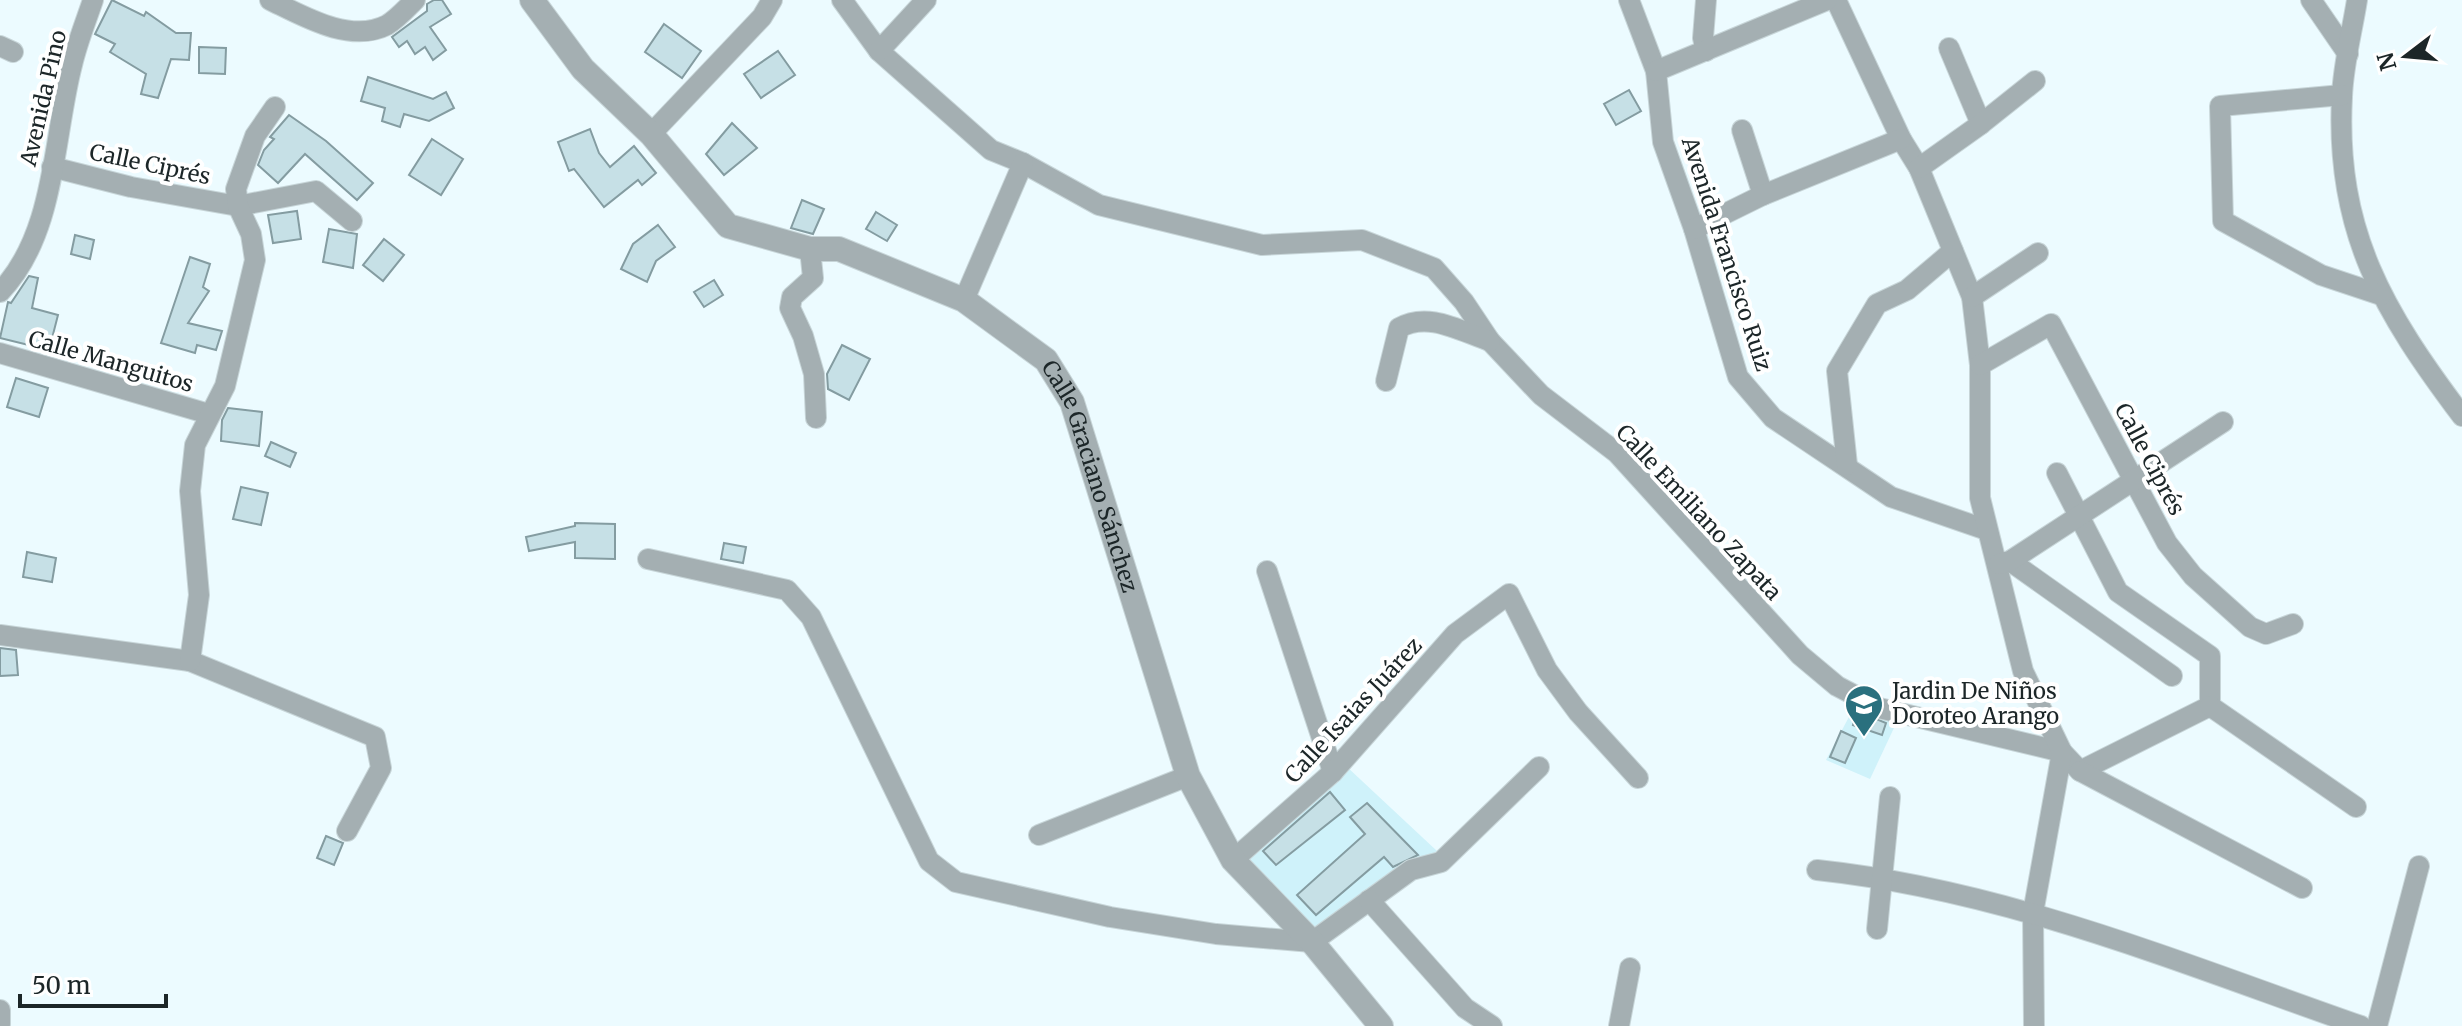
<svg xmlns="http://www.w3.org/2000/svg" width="2462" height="1026" viewBox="0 0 2462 1026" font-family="Merriweather,serif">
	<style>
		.built { fill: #cff2fa }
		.building { fill: #c6e0e6; stroke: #849ca1; stroke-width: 2 }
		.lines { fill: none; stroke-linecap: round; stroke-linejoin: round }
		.minor-casing { stroke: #c7d5d8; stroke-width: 22 }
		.tertiary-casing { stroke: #c7d5d8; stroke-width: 26 }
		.minor { stroke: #a4afb2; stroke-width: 20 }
		.tertiary { stroke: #a4afb2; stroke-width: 24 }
		.labels { text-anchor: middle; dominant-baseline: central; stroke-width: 8; stroke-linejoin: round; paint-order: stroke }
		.street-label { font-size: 22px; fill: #1c2628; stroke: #fff }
		.poi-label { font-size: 22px; fill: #1c2628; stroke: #fff; text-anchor: start }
	</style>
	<rect width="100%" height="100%" fill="#ecfbff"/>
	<!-- built -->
	<g class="built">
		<polygon points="1858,700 1900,715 1870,779 1826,760"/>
		<polygon points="1346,766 1437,851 1312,935 1244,856"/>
	</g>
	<!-- building -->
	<g class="building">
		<polygon points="112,0 144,16 146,12 176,33 191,33 189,60 171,59 158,98 141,94 146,74 110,52 115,44 95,34"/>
		<polygon points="434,0 442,0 451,14 430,27 446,50 433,60 425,47 415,54 407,41 399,47 392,37 427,11 427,4"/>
		<polygon points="664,24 701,51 682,78 645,52"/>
		<polygon points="199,47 226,48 225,74 199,73"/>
		<polygon points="778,51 795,75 761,98 744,74"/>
		<polygon points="368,77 433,99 446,92 454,108 429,121 404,114 400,127 382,121 385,108 361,101"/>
		<polygon points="1629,90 1641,111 1616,125 1604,104"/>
		<polygon points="289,115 326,141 373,183 357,200 305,154 278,183 258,165 264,150 274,139 270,137"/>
		<polygon points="732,123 757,148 724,175 706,154"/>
		<polygon points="590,129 599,153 610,167 634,146 656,173 642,185 638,180 604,207 574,169 569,171 558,142"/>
		<polygon points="432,139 463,159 441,195 409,175"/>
		<polygon points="802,200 824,209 813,234 791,228"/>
		<polygon points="297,211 301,239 273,243 268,215"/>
		<polygon points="876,212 897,225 887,241 866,229"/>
		<polygon points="658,225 675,247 656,261 647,282 621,269 633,244"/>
		<polygon points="329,229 357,234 353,268 323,262"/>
		<polygon points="75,235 94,240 90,259 71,254"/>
		<polygon points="384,239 404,255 383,281 363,265"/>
		<polygon points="190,257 210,264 203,287 209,291 188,323 222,331 216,350 197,345 195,353 161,343"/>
		<polygon points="29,276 38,278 32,308 58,315 49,350 0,338 8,302 11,303"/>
		<polygon points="714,280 723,295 704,307 694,292"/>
		<polygon points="842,345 870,359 849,400 828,389 827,374"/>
		<polygon points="16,378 48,388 39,417 7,407"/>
		<polygon points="228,408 262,412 259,446 221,441 222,420"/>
		<polygon points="271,442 296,453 290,467 265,456"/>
		<polygon points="241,487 268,493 261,525 233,519"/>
		<polygon points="575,523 615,524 615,559 575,558 575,542 529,551 526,537 575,526"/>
		<polygon points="724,543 746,547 743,563 721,559"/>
		<polygon points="27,552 56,558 52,582 23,577"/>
		<polygon points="0,648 16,650 18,675 0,676"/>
		<polygon points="1857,711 1886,723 1882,735 1853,725"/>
		<polygon points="1841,731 1856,738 1845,763 1830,757"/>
		<polygon points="1330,792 1345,810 1276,865 1263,851"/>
		<polygon points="1367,803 1418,855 1393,867 1384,857 1316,915 1297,895 1365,834 1350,817"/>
		<polygon points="326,836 343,843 334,865 317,858"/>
	</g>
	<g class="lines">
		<!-- minor casing -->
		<g class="minor-casing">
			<g id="minor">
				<path d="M 270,0 C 303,16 350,44 387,25 C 397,19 407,8 415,0"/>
				<polyline points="842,0 879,51 991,150 1023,163 1099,205 1262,245 1362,240 1434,268 1464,302 1490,341 1541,395 1617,453 1800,655 1837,686 1879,708 2062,752 2080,771 2210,706 2210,656 2118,592 2057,473"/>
				<polyline points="1629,0 1656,71 1663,142 1694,229 1738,377 1773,418 1891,497 1987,530"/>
				<polyline points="1706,0 1703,38 1706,51"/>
				<polyline points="1836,0 1901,139 1919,168 1972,297 1980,365 1980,498 2023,671 2062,752 2033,913 2034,1026"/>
				<polyline points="2311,0 2348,54"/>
				<path d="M 2357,0 C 2352,32 2343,65 2342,97 C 2335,232 2384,312 2462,416"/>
				<polyline points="0,46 13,52"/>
				<polyline points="1949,48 1981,124"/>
				<polyline points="879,51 926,0"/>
				<polyline points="1656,71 1827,0"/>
				<polyline points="2342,95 2220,106 2223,221 2321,275 2381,295"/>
				<polyline points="1742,130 1763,195"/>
				<polyline points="651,134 762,17 772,0"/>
				<polyline points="52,167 131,187 238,206 316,191 352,221"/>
				<polyline points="1919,168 1981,124 2035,81"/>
				<polyline points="1694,229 1763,195 1901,139"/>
				<polyline points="810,249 813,278 792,297 790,308 803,336 814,374 816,418"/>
				<path d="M 0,292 C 56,234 53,138 72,65 C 77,43 86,21 93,0"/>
				<polyline points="1972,297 2038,253"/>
				<polyline points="964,300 1023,163"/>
				<polyline points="0,353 209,414"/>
				<polyline points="1980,365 2051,324 2167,543 2193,576 2250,627 2266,634 2293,624"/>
				<path d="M 1386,381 L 1399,328 C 1428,311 1460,331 1490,341"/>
				<polyline points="1847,465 1837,371 1877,304 1907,290 1953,251"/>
				<polyline points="648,559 787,590 811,617 929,861 956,882 1110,917 1216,934 1312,942 1411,870 1441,862 1539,767"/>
				<polyline points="2010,561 2172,676"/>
				<polyline points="1999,564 2010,561 2223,422"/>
				<polyline points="1267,571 1333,772"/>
				<polyline points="0,635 190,661 375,737 381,768 347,831"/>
				<polyline points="190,661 199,595 190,491 195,445 225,386 255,260 251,234 238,206 236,189 255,136 275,107"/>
				<polyline points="2210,706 2356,807"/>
				<polyline points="2080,771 2302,888"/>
				<polyline points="1039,835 1188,776"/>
				<polyline points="1233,860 1333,772 1455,634 1509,594 1547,670 1578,712 1638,778"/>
				<path d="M 1817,870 C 2006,890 2183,964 2361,1026"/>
				<polyline points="1369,900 1465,1008 1492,1026"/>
				<polyline points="1877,929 1890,797"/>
				<polyline points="0,1010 0,1024"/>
				<polyline points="1619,1026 1630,968"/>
				<polyline points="2377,1026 2419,866"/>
			</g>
		</g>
		<!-- tertiary casing -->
		<g class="tertiary-casing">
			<g id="tertiary">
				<path id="s1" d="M 532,0 L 583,69 L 651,134 L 728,226 L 810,249 L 839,249 L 964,300 L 1046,360 L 1072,402 L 1188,776 L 1233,860 L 1312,942 L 1381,1026"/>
			</g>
		</g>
		<!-- minor -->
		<use href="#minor" class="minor"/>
		<!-- tertiary -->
		<use href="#tertiary" class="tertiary"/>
	</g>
	<!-- icons -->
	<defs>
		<g id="school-pin" transform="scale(2)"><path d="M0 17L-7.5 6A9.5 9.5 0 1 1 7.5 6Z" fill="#2a707e" stroke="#fff"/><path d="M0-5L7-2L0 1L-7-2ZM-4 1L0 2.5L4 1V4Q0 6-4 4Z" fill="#fff"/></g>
	</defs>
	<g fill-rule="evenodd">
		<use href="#school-pin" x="1864" y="704"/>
	</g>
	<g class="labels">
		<!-- street labels -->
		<g class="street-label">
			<text transform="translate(43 98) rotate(-77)">Avenida Pino</text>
			<text transform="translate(150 164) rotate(12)">Calle Ciprés</text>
			<text transform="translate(1727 254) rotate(72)">Avenida Francisco Ruiz</text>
			<text transform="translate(111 361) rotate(16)">Calle Manguitos</text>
			<text transform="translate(2150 459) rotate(62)">Calle Ciprés</text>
			<text stroke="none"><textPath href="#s1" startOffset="776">Calle Graciano Sánchez</textPath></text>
			<text transform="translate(1699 512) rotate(47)">Calle Emiliano Zapata</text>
			<text transform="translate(1353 710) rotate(-47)">Calle Isaias Juárez</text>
		</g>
		<!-- poi labels -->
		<g class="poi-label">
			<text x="1892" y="691">Jardin De Niños<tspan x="1892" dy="25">Doroteo Arango</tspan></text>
		</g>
	</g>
	<!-- north arrow -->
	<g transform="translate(2406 56) rotate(254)" stroke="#ffffff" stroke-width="6" paint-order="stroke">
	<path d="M0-6L14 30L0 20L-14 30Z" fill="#1c2628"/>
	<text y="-12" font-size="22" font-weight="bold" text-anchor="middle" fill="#1c2628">N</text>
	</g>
	<!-- scale -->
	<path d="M20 994v12h146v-12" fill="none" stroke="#1c2628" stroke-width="4"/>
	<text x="32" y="994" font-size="24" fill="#1c2628" stroke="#ffffff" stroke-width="6" paint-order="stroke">50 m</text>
</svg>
